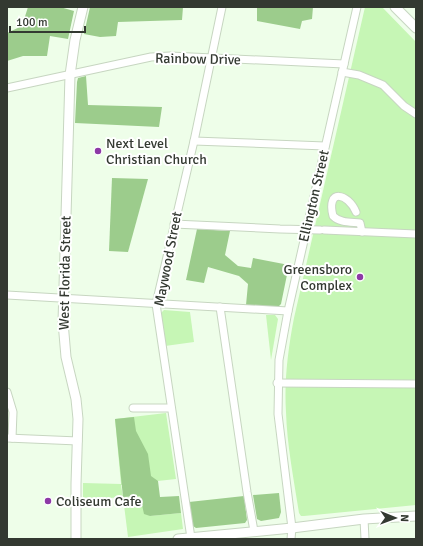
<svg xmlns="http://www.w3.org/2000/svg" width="423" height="546" viewBox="0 0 423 546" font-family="Signika,sans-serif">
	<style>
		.green { fill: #c6f6b5 }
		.forest { fill: #9ccc8c }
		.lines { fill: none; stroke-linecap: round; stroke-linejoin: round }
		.minor-casing { stroke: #c7d6c1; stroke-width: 9 }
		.major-casing { stroke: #c7d6c1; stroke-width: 11 }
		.minor { stroke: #fff; stroke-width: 7 }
		.major { stroke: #fff; stroke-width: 9 }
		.poi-dot { fill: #8d39a6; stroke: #fff; stroke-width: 1.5 }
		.labels { text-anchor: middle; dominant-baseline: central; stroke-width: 4; stroke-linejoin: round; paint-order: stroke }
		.street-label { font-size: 14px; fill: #333931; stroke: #fff }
		.poi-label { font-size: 14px; fill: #333931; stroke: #fff; text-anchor: start }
	</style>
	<rect width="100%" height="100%" fill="#eefee9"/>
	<!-- green -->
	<g class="green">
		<path d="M 365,7 L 382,7 L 416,42 L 416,505 L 304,516 L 301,516 L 299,513 C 294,480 287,446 286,412 C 284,381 288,349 294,318 Z"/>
		<polygon points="164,310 190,312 194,342 165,346 160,314"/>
		<polygon points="266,315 275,315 278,319 271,360"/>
		<polygon points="166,413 176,479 121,485 123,497 140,496 150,516 181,513 183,529 128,537 123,497 83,500 83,483 121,484 115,419"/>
	</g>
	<!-- forest -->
	<g class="forest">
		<polygon points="28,7 60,7 74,11 68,39 50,36 47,56 23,56 7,61 7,33 22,26"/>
		<polygon points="90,7 183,7 182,20 118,22 116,36 100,37 84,34"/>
		<polygon points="257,7 313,7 312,19 302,21 300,29 257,21"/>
		<polygon points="86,76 88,105 162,107 159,127 75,123 77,82 78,78"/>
		<polygon points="112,178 148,179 128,252 109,251"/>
		<polygon points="197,229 230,231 225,255 238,266 251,268 253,258 289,265 281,304 278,307 246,305 248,284 239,276 208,267 204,283 186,280"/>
		<polygon points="134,417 136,431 148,454 151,476 158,481 160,497 179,496 181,513 150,516 144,514 140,496 123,497 115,419"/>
		<polygon points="279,493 281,512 279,518 261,521 257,519 253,495"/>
		<polygon points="244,496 247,520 245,523 196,528 193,526 189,502"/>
	</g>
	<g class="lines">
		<!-- minor casing -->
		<g class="minor-casing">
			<g id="minor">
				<polyline points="342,72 359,75 383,85 404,106 416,114"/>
				<polyline points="7,88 151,57 170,56 344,64"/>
				<polyline points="194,141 325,146"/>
				<path d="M 356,212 C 348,193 326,188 333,216 C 340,223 350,222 360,223 L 362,232"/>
				<polyline points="174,224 280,229 320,230"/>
				<polyline points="324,230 416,234"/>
				<polyline points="7,295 288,311"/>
				<polyline points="220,307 247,492 254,531"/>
				<polyline points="277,383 416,384"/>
				<polyline points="7,392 13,412 12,438"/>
				<polyline points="133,408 171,408"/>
				<polyline points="7,438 78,441"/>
				<polyline points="364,519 365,539"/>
				<polyline points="191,538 156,304 194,141 222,7"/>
				<polyline points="291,539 292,528 278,414 279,360 288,311 357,7"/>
			</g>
		</g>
		<!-- major casing -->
		<g class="major-casing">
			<g id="major">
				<polyline points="395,7 416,28"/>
				<polyline points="76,539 76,484 78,419 76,399 66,357 63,322 70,75 75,40 83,7"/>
				<polyline points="178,539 292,528 364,519 416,516"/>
			</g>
		</g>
		<!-- minor -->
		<use href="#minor" class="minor"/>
		<!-- major -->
		<use href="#major" class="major"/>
	</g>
	<!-- markers -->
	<g class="poi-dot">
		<circle cx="98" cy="151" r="4"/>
		<circle cx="360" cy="277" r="4"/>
		<circle cx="48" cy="501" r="4"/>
	</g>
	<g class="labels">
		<!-- street labels -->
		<g class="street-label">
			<text transform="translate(198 59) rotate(1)">Rainbow Drive</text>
			<text transform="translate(314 196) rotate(-77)">Ellington Street</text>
			<text transform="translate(168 259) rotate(-79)">Maywood Street</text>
			<text transform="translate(65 273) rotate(-89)">West Florida Street</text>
		</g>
		<!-- poi labels -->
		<g class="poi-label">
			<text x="106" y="143">Next Level<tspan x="106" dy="16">Christian Church</tspan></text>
			<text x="352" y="269" text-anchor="end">Greensboro<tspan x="352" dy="16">Complex</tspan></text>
			<text x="56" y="501">Coliseum Cafe</text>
		</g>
	</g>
	<!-- border -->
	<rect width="423" height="546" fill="none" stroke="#333931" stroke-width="16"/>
	<!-- north arrow -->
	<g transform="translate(395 518) rotate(91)" stroke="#ffffff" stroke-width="3" paint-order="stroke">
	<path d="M0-3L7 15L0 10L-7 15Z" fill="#333931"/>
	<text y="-6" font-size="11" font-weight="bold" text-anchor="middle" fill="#333931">N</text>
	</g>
	<!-- scale -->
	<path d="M10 26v6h75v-6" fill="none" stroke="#333931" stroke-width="2"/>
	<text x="16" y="26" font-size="12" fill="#333931" stroke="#ffffff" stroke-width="3" paint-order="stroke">100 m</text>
</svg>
